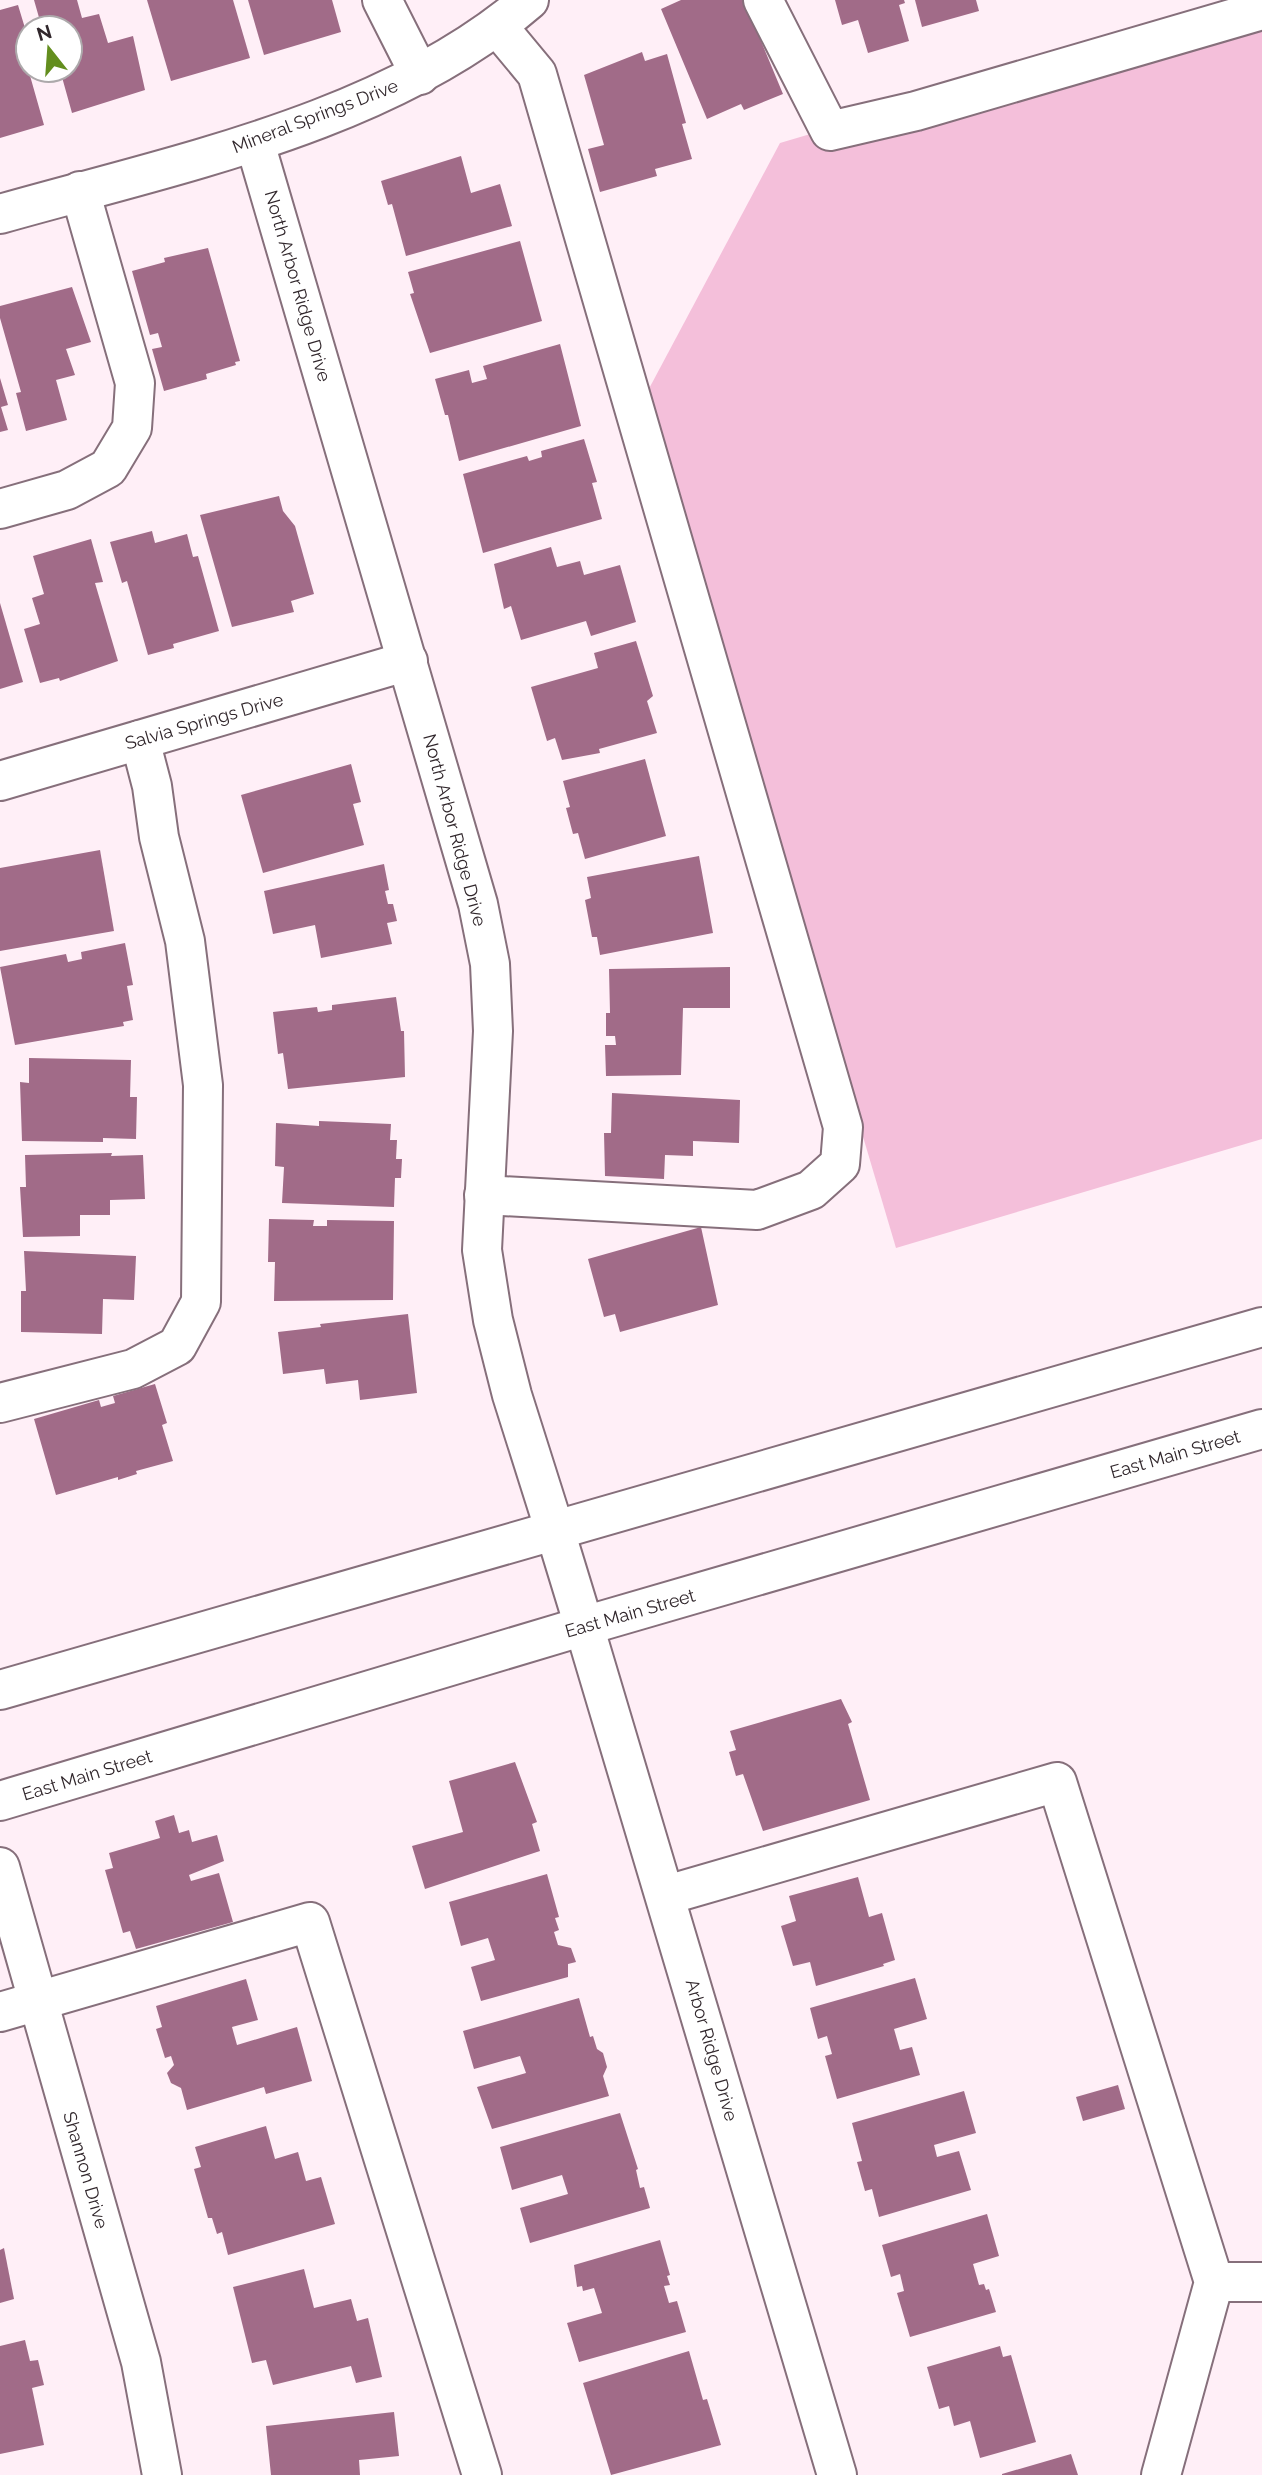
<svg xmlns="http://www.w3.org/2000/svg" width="1262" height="2475" viewBox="0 0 1262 2475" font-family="Raleway,sans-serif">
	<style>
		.green { fill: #f4bfda }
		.building { fill: #a16b88 }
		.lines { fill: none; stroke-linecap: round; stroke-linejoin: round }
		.minor-casing { stroke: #866f7b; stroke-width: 42 }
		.major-casing { stroke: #866f7b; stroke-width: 42 }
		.minor { stroke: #fff; stroke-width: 38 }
		.major { stroke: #fff; stroke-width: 38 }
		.labels { text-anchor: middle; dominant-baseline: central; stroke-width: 7; stroke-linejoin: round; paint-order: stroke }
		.street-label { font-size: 18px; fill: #31272c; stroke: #fff }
	</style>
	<rect width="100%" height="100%" fill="#ffeff7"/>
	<!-- green -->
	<polygon class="green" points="1262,0 1262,1139 896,1248 644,398 780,143"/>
	<!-- building -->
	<g class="building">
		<polygon points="34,0 77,0 82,18 99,14 108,43 133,36 145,90 72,113 60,70 70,70 70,28 42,28"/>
		<polygon points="147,0 233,0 250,58 171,81"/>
		<polygon points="248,0 332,0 341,32 264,55"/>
		<polygon points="681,0 744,0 783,94 744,110 741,104 707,119 661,9"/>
		<polygon points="835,0 904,0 905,3 899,5 909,41 868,53 858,20 842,25"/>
		<polygon points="915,0 976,0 979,11 922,27"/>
		<polygon points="18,5 28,38 28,50 23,51 44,125 0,138 0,10"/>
		<polygon points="642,52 645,61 667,54 686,123 682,124 692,159 655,169 657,176 600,192 588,149 604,145 584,75"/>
		<polygon points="461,156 471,193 500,184 512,226 406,256 392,204 388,205 381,181"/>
		<polygon points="520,241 542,321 430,353 410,294 414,293 408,272"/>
		<polygon points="208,248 240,361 235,362 236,365 206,374 207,379 164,391 152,349 162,347 158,333 150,335 132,271 165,262 164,258"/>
		<polygon points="72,287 91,342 66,349 75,375 56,380 67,420 26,431 16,393 21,392 0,318 0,306"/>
		<polygon points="560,344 581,426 459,461 448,415 445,415 435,379 469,370 472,383 487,379 483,366"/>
		<polygon points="0,378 8,405 1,407 8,430 0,432"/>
		<polygon points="584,439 597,482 592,483 602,519 483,553 463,474 527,456 529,461 542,457 541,451"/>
		<polygon points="279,496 283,511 295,526 314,594 291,601 294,612 232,627 200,515"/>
		<polygon points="152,531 155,543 187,534 193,557 198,556 219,631 173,644 174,648 148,655 127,581 122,583 110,542"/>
		<polygon points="91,539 103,582 95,583 118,661 60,681 59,678 40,683 24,629 40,624 32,598 44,594 33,556"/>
		<polygon points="551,547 557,567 580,561 584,575 620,565 636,622 591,636 586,621 521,640 511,606 504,609 494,564"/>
		<polygon points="0,603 23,682 0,689"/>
		<polygon points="636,641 653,696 647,701 657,733 599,749 600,753 562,760 555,738 547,741 531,687 598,668 594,653"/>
		<polygon points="645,759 666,836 585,859 578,833 573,834 566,808 570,807 563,781"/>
		<polygon points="351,764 361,802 353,804 364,845 263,873 241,795"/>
		<polygon points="100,850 114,931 0,951 0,868"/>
		<polygon points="699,856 713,933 600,955 597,937 592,937 585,900 591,898 587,877"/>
		<polygon points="384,864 389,890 385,891 388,904 393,904 397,921 387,923 392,944 321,958 315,925 273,934 264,891"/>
		<polygon points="125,943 133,985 127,986 133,1020 123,1022 124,1026 15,1045 0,967 66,954 68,962 82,959 81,952"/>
		<polygon points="730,967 730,1008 683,1008 681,1075 606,1076 605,1045 616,1045 615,1036 606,1036 606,1013 610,1013 609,969"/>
		<polygon points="396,997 401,1031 404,1031 405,1077 288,1089 283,1053 278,1054 273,1012 317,1007 318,1012 332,1010 332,1005"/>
		<polygon points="29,1058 131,1060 130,1097 137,1097 136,1139 103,1138 103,1142 22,1141 20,1082 29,1083"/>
		<polygon points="612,1093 740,1100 739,1143 693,1141 693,1156 665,1155 664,1179 605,1176 604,1133 611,1133"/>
		<polygon points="319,1121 391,1124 390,1140 397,1140 396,1159 402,1159 401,1178 395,1178 394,1207 282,1203 284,1167 275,1166 276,1123 319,1126"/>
		<polygon points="112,1153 111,1156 143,1155 145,1199 110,1200 110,1215 80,1215 80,1236 23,1237 20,1187 26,1187 25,1155"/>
		<polygon points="269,1219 314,1220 313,1226 327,1226 327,1220 394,1221 393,1300 274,1301 275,1262 268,1262"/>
		<polygon points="701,1227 718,1305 620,1332 615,1314 604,1317 588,1259"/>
		<polygon points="24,1251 136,1256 134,1300 103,1299 102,1334 21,1332 21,1291 26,1291"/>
		<polygon points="408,1314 417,1393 360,1400 358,1380 326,1384 324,1369 283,1374 278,1332 321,1327 320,1324"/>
		<polygon points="155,1384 167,1423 162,1425 173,1461 136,1471 137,1474 118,1480 118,1477 56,1495 34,1419 99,1400 101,1407 115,1403 113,1396"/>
		<polygon points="841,1699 852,1722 848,1724 870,1800 763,1831 743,1774 736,1776 729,1752 736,1750 730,1731"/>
		<polygon points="515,1762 537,1822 532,1824 540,1851 425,1889 412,1846 463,1832 449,1781"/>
		<polygon points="174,1815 179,1833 189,1830 192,1842 217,1835 224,1861 189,1875 191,1881 219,1873 233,1922 136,1949 130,1931 123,1933 105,1870 113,1868 109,1853 160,1838 155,1821"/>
		<polygon points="547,1874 559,1917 555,1918 559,1930 554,1932 558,1945 571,1948 576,1962 568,1964 568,1977 481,2001 471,1967 495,1960 488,1938 461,1946 449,1902"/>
		<polygon points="858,1877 869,1917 882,1913 895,1960 883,1964 884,1966 816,1986 810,1962 793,1966 781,1926 796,1921 789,1896"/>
		<polygon points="915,1978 927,2019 894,2029 900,2050 912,2047 920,2075 837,2099 825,2056 832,2054 827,2036 818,2039 810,2008"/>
		<polygon points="246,1979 258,2020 232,2027 237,2045 297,2027 312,2081 266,2094 264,2087 187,2110 181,2088 171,2083 167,2073 174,2065 171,2056 165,2058 156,2029 162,2027 156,2006"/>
		<polygon points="579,1998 590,2037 593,2036 597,2049 603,2053 607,2067 603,2076 609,2096 492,2129 477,2087 526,2073 520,2056 474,2069 463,2031"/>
		<polygon points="1118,2085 1125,2109 1083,2121 1076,2097"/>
		<polygon points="964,2091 976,2133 934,2145 937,2157 959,2151 971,2190 879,2217 872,2189 865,2191 857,2162 862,2161 852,2123"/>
		<polygon points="620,2113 638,2169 636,2170 640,2188 644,2187 650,2208 530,2243 520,2208 568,2194 562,2175 512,2190 500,2147"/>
		<polygon points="266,2126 275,2159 298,2152 306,2181 321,2177 335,2224 228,2255 222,2232 217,2234 212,2218 208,2218 194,2169 201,2167 195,2147"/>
		<polygon points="987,2214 999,2256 973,2264 979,2285 984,2284 986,2290 989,2289 996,2312 910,2337 897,2293 904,2291 900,2274 891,2277 882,2245"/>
		<polygon points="660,2240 670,2275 667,2276 670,2285 664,2286 669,2303 677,2301 686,2332 579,2362 567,2323 602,2313 594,2288 583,2291 582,2286 577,2287 574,2265"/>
		<polygon points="4,2248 14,2299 0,2303 0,2250"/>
		<polygon points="304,2269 314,2308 351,2299 357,2321 368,2318 382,2377 356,2383 351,2366 273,2385 266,2360 252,2363 233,2287"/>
		<polygon points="25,2340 30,2361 38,2360 44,2385 32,2388 44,2445 0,2454 0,2346"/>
		<polygon points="1000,2346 1003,2357 1011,2355 1036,2442 980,2458 970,2421 954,2426 949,2406 939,2409 927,2367"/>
		<polygon points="689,2351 703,2400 707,2399 721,2445 611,2475 583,2383"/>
		<polygon points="394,2412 399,2456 359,2460 360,2475 271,2475 266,2426"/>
		<polygon points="1071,2454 1078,2475 1002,2475 1002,2474"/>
	</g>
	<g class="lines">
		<!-- minor casing -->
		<g class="minor-casing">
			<g id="minor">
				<polyline points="382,0 420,75"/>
				<polyline points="763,0 830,131 916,111 1262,10"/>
				<polyline points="255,143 478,904 490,964 493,1031 482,1250 493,1320 512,1395 555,1531"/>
				<path d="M 0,214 C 176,164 388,122 529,0"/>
				<polyline points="0,509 67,490 108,468 132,428 135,383 80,191"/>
				<polyline points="0,781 408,661"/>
				<polyline points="484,1195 757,1210 811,1190 840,1164 843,1127 537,74 498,27"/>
				<polyline points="0,1403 133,1369 177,1346 201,1302 203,1085 185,941 159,837 152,786 140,740"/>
				<polyline points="584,1626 837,2475"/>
				<polyline points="0,1867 141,2362 162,2475"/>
				<polyline points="667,1895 1057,1782 1214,2282 1161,2475"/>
				<polyline points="0,2012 310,1922 482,2475"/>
				<polyline points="1214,2282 1262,2282"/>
			</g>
		</g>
		<!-- major casing -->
		<g class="major-casing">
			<g id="major">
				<polyline points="555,1531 584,1626"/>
				<polyline points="0,1690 1262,1327"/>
				<polyline points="0,1801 584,1626 1262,1429"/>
			</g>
		</g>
		<!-- minor -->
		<use href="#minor" class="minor"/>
		<!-- major -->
		<use href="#major" class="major"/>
	</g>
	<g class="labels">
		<!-- street labels -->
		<g class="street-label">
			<text transform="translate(315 116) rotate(-21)">Mineral Springs Drive</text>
			<text transform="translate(298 286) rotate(74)">North Arbor Ridge Drive</text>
			<text transform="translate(204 721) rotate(-16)">Salvia Springs Drive</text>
			<text transform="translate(455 830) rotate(75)">North Arbor Ridge Drive</text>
			<text transform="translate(1175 1454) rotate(-16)">East Main Street</text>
			<text transform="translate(630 1613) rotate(-16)">East Main Street</text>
			<text transform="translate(87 1775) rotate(-17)">East Main Street</text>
			<text transform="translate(712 2050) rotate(74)">Arbor Ridge Drive</text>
			<text transform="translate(86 2170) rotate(74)">Shannon Drive</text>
		</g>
	</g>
	<!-- north arrow -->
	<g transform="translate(49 49) rotate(343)"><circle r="33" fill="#ffffff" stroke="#ada9ab" stroke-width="2"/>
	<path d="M0-5L12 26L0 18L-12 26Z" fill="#638e1e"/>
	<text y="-10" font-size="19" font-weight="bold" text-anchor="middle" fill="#31272c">N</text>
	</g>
</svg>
